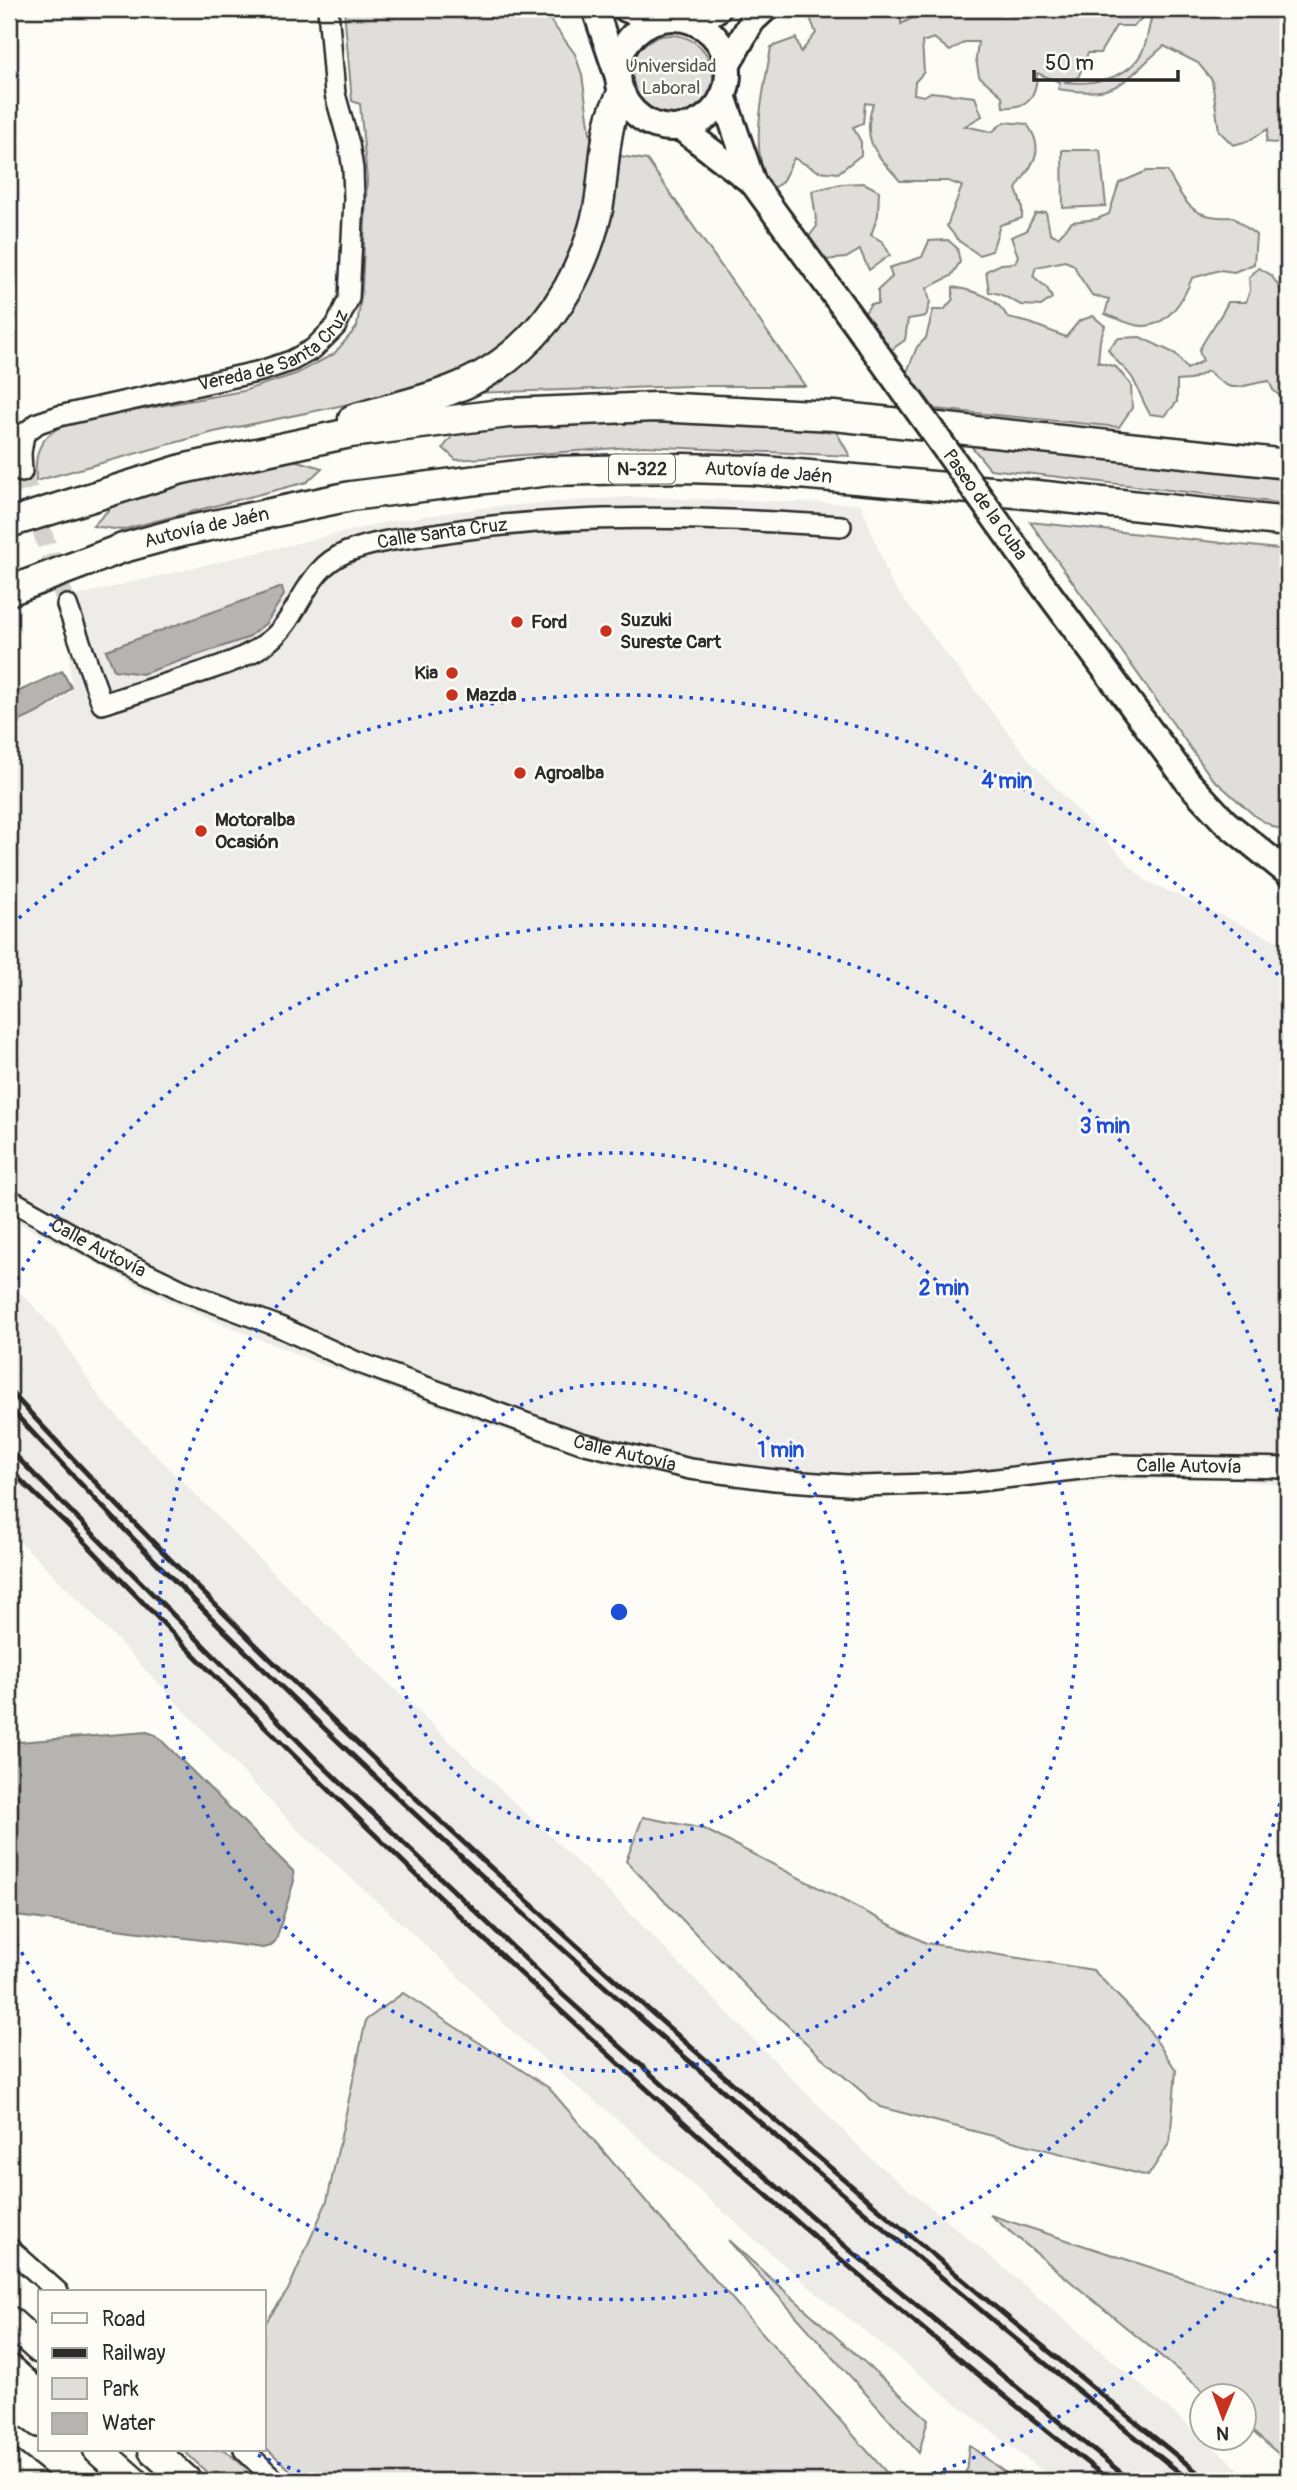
<svg xmlns="http://www.w3.org/2000/svg" width="1297" height="2490" viewBox="0 0 1297 2490" font-family="Pangolin,sans-serif">
	<style>
		.built { fill: #edece8 }
		.green { fill: #dfdeda; stroke: #858482; stroke-width: 2 }
		.water { fill: #b5b4b1; stroke: #7e7d7b; stroke-width: 2 }
		.lines { fill: none; stroke-linecap: round; stroke-linejoin: round }
		.minor-tunnel { stroke: #d3d2ce; stroke-width: 19; stroke-dasharray: 19 10; stroke-linecap: butt }
		.minor-casing { stroke: #2b2b2b; stroke-width: 24 }
		.major-casing { stroke: #2b2b2b; stroke-width: 30 }
		.highway-casing { stroke: #2b2b2b; stroke-width: 33 }
		.minor { stroke: #fdfcf7; stroke-width: 19 }
		.major { stroke: #fdfcf7; stroke-width: 24 }
		.highway { stroke: #fdfcf7; stroke-width: 28 }
		.rail { stroke: #2b2b2b; stroke-width: 5 }
		.major-bridge-casing { stroke: #2b2b2b; stroke-width: 30; stroke-linecap: butt }
		.major-bridge { stroke: #fdfcf7; stroke-width: 24 }
		.ring { fill: none; stroke: #1d4ed8; stroke-width: 3.5; stroke-dasharray: 3.5 7 }
		.poi-dot { fill: #c8321e; stroke: #fdfcf7; stroke-width: 2.5 }
		.labels { text-anchor: middle; dominant-baseline: central; stroke-width: 5; stroke-linejoin: round; paint-order: stroke }
		.shield { fill: #fdfcf7; stroke: #6a6a68; stroke-width: 2 }
		.shield-label { font-size: 18px; font-weight: bold; fill: #2b2b2b }
		.park-label { font-size: 19px; fill: #585857; stroke: #fdfcf7 }
		.street-label { font-size: 19px; fill: #2b2b2b; stroke: #fdfcf7 }
		.poi-label { font-size: 19px; font-weight: bold; fill: #2b2b2b; stroke: #fdfcf7; text-anchor: start }
		.centre { fill: #1d4ed8; stroke: #fdfcf7; stroke-width: 3.5 }
		.ring-label { font-size: 21px; text-anchor: middle; font-weight: bold; fill: #1d4ed8; stroke: #fdfcf7; stroke-width: 5; stroke-linejoin: round; paint-order: stroke }
	</style>
	<rect width="100%" height="100%" fill="#fdfcf7"/>
	<filter id="ink" filterUnits="userSpaceOnUse"><feTurbulence type="fractalNoise" baseFrequency=".0143" numOctaves="2"/><feDisplacementMap in="SourceGraphic" scale="14" xChannelSelector="R" yChannelSelector="G"/><feConvolveMatrix kernelMatrix="1 2 1 2 8 2 1 2 1" color-interpolation-filters="sRGB"/></filter>
	<g filter="url(#ink)">
		<!-- built -->
		<g class="built">
			<polygon points="629,497 861,504 891,583 1031,762 1144,880 1288,946 1288,1485 1211,1478 1098,1481 956,1496 845,1498 731,1488 618,1467 511,1433 318,1363 170,1302 9,1218 9,726 57,704 71,690 69,644 55,604 79,595 386,522 488,507"/>
			<polygon points="9,1280 59,1334 102,1401 309,1608 608,1891 869,2157 998,2263 1253,2481 1055,2481 821,2297 622,2123 554,2068 506,2026 444,1962 298,1830 81,1602 9,1531"/>
		</g>
		<!-- green -->
		<g class="green">
			<path d="M 344,9 L 542,9 L 575,54 L 582,75 L 592,146 L 587,199 L 575,237 L 559,275 L 540,304 L 515,333 L 487,358 L 460,374 L 397,394 L 214,432 L 36,481 C 34,451 39,438 66,423 L 243,391 L 296,374 L 334,354 L 357,327 L 362,289 L 367,179 L 360,104 L 352,101 Z"/>
			<path d="M 813,9 L 901,9 L 901,24 L 918,15 L 922,9 L 1141,9 L 1141,19 L 1134,26 L 1116,26 L 1100,53 L 1088,53 L 1078,78 L 1064,82 C 1091,85 1128,80 1142,52 C 1147,43 1148,30 1151,20 L 1145,9 L 1288,9 L 1288,144 L 1266,142 L 1268,129 L 1248,141 L 1233,145 L 1219,131 L 1212,80 L 1198,63 L 1164,46 C 1120,83 1121,99 1058,89 L 1060,82 L 1037,73 C 1037,96 1027,109 1003,107 L 1002,96 L 979,76 L 976,59 L 978,42 L 965,42 L 950,51 L 934,38 L 922,42 L 924,72 L 915,82 L 914,94 L 924,96 L 931,92 L 975,97 L 982,116 L 965,126 L 992,132 L 1004,122 L 1027,124 C 1047,152 1032,163 1016,189 L 1022,206 L 1022,218 L 1000,225 L 992,251 L 979,255 L 959,241 L 947,226 L 962,186 L 948,181 L 900,181 C 876,153 861,142 873,104 L 865,103 L 863,123 L 853,127 L 861,142 L 861,155 L 838,173 L 818,171 L 794,158 L 782,182 L 772,189 C 746,153 765,88 771,47 L 796,38 L 801,52 L 816,33 L 811,20 L 807,14 Z"/>
			<circle cx="671" cy="77" r="42"/>
			<polygon points="1062,150 1100,150 1106,206 1063,208"/>
			<polygon points="620,156 647,160 805,386 690,386 471,393 607,225 616,192"/>
			<path d="M 1147,171 L 1167,171 C 1186,203 1190,220 1233,217 L 1256,235 L 1254,264 L 1234,272 L 1220,270 L 1192,278 C 1184,299 1168,326 1143,326 C 1131,326 1116,318 1105,314 L 1109,299 L 1092,295 L 1078,274 L 1074,265 L 1065,261 L 1036,267 L 1033,276 L 1047,288 L 1052,298 L 1041,306 L 1021,305 L 1000,294 L 989,292 L 986,271 L 1001,264 L 1015,263 L 1018,256 L 1011,237 L 1026,231 L 1035,214 L 1046,212 L 1050,233 L 1058,237 L 1072,222 L 1097,219 L 1109,214 L 1119,183 Z"/>
			<polygon points="864,183 879,191 878,215 871,235 883,242 890,255 869,270 860,250 846,258 824,260 808,238 817,226 812,191 841,184"/>
			<polygon points="948,240 957,248 960,262 951,276 927,288 930,302 926,316 908,319 905,340 891,350 864,314 871,304 878,304 878,290 892,277 889,268 922,257 929,241"/>
			<path d="M 1259,268 L 1271,275 L 1282,291 L 1288,289 L 1288,403 L 1273,390 L 1269,381 C 1236,385 1235,397 1208,371 L 1190,380 L 1177,381 L 1177,402 L 1165,416 L 1150,414 C 1143,403 1139,390 1133,379 C 1126,367 1114,362 1108,349 L 1119,338 L 1140,337 L 1176,354 L 1187,369 L 1203,361 L 1199,351 C 1207,333 1220,320 1228,302 L 1246,302 L 1250,290 L 1249,277 Z"/>
			<path d="M 953,287 C 976,291 997,297 1008,318 L 1030,323 L 1066,337 L 1079,321 L 1093,316 L 1105,326 L 1100,340 L 1098,362 L 1116,367 L 1131,385 L 1132,408 L 1119,427 L 935,409 L 907,372 L 917,347 L 926,338 L 933,310 L 944,310 L 953,299 Z"/>
			<polygon points="616,421 834,428 850,456 644,446 456,460 443,448 454,434 514,426"/>
			<polygon points="967,441 1288,474 1288,504 990,469"/>
			<polygon points="290,459 322,468 307,482 121,530 93,526 115,503 192,481"/>
			<polygon points="1030,522 1288,550 1288,832 1274,827 1256,817 1211,777"/>
			<polygon points="643,1817 704,1829 926,1943 1093,1970 1145,2024 1176,2070 1170,2142 1148,2176 880,2107 820,2056 746,1986 626,1861"/>
			<polygon points="403,1993 549,2088 662,2220 894,2481 302,2481 264,2446 264,2325 288,2290 327,2201 366,2020"/>
			<polygon points="990,2215 1288,2312 1288,2462 1245,2425 1244,2396 1208,2395"/>
			<polygon points="728,2240 928,2419 919,2453"/>
			<polygon points="969,2445 1016,2481 965,2481"/>
			<polygon points="183,2450 225,2450 261,2481 216,2481"/>
		</g>
		<!-- water -->
		<g class="water">
			<polygon points="282,587 284,595 266,623 247,638 142,674 114,670 106,650"/>
			<path d="M 62,671 L 71,687 C 51,708 34,715 9,726 L 9,696 Z"/>
			<polygon points="147,1732 156,1735 293,1871 294,1881 276,1940 271,1946 263,1948 9,1915 9,1746 17,1742"/>
		</g>
		<g class="lines">
			<!-- minor-tunnel -->
			<polyline class="minor-tunnel" points="22,472 67,605"/>
			<!-- minor casing -->
			<g class="minor-casing">
				<g id="minor">
					<path id="s1" d="M 22,472 L 21,453 L 24,434 L 38,423 L 59,416 L 261,371 L 291,361 L 313,349 L 336,326 L 349,298 L 354,199 L 353,169 L 349,144 L 335,94 L 328,9"/>
					<path id="s2" d="M 67,605 L 102,704 C 130,695 159,686 187,677 C 216,667 245,660 269,641 C 302,615 304,569 347,552 C 375,541 406,538 435,534 C 568,512 707,517 841,526"/>
					<path id="s3" d="M 9,1199 L 107,1254 L 184,1291 L 280,1327 L 354,1361 L 581,1443 L 690,1469 L 775,1480 L 861,1486 L 963,1483 L 1114,1465 L 1288,1468"/>
					<polyline points="9,2248 58,2292"/>
					<polyline points="244,2450 276,2481"/>
					<polyline points="9,2458 38,2481"/>
				</g>
			</g>
			<!-- major casing -->
			<g class="major-casing">
				<g id="major">
					<polyline points="595,9 617,74"/>
					<polyline points="626,9 659,20"/>
					<circle cx="673" cy="73" r="55"/>
					<polyline points="696,23 718,9"/>
					<polyline points="727,66 752,21 765,9"/>
					<polyline points="723,96 753,183"/>
					<polyline points="681,128 753,183 860,330"/>
					<polyline points="1042,584 1188,782 1225,822 1288,873"/>
				</g>
			</g>
			<!-- highway casing -->
			<g class="highway-casing">
				<g id="highway">
					<path d="M 353,419 C 385,409 420,402 451,390 C 529,360 578,293 597,214 C 604,183 603,147 611,119 C 613,111 618,103 621,95"/>
					<polyline points="9,523 182,469 350,433 508,413 656,407 834,416 1288,464"/>
					<path id="s4" d="M 9,591 L 123,548 L 181,532 L 351,496 L 549,471 L 684,468 L 752,470 L 1037,495 L 1288,522"/>
					<polyline points="9,2321 40,2349"/>
					<polyline points="9,2369 40,2397"/>
					<polyline points="9,2400 40,2423"/>
					<polyline points="98,2450 133,2481"/>
					<polyline points="153,2450 187,2481"/>
				</g>
			</g>
			<!-- minor -->
			<use href="#minor" class="minor"/>
			<!-- major -->
			<use href="#major" class="major"/>
			<!-- highway -->
			<use href="#highway" class="highway"/>
			<!-- rail -->
			<g class="rail">
				<path d="M 9,1390 C 221,1621 449,1834 684,2041 C 855,2191 1030,2338 1208,2481"/>
				<path d="M 9,1407 C 219,1636 446,1848 680,2053 C 847,2199 1016,2342 1190,2481"/>
				<polyline points="9,1449 320,1763 563,1995 742,2156 851,2251 1131,2481"/>
				<path d="M 9,1468 C 31,1492 56,1513 79,1536 C 401,1874 744,2191 1110,2481"/>
			</g>
			<!-- major-bridge casing -->
			<g class="major-bridge-casing">
				<g id="major-bridge">
					<path id="s5" d="M 860,330 L 1042,584"/>
				</g>
			</g>
			<!-- major-bridge -->
			<use href="#major-bridge" class="major-bridge"/>
		</g>
	</g>
	<!-- distance rings -->
	<g class="ring">
		<circle cx="619" cy="1612" r="229"/>
		<circle cx="619" cy="1612" r="459"/>
		<path d="M1288 1773A688 688 0 0 1 12 1935M12 1289A688 688 0 0 1 1288 1451"/>
		<path d="M1284 2243A917 917 0 0 1 918 2479M320 2479A917 917 0 0 1 253 2453M11 925A917 917 0 0 1 1284 981"/>
	</g>
	<!-- markers -->
	<g class="poi-dot">
		<circle cx="517" cy="622" r="7"/>
		<circle cx="606" cy="631" r="7"/>
		<circle cx="452" cy="673" r="7"/>
		<circle cx="452" cy="695" r="7"/>
		<circle cx="520" cy="773" r="7"/>
		<circle cx="201" cy="831" r="7"/>
	</g>
	<g class="labels">
		<!-- shield labels -->
		<rect class="shield" x="609" y="454.5" width="66" height="29" rx="5"/>
		<g class="shield-label">
			<text x="642" y="469">N-322</text>
		</g>
		<!-- park labels -->
		<g class="park-label">
			<text x="671" y="66">Universidad<tspan x="671" dy="22">Laboral</tspan></text>
		</g>
		<!-- street labels -->
		<g class="street-label">
			<text stroke="none"><textPath href="#s1" startOffset="306">Vereda de Santa Cruz</textPath></text>
			<text stroke="none"><textPath href="#s4" startOffset="775">Autovía de Jaén</textPath></text>
			<text stroke="none"><textPath href="#s5" startOffset="215">Paseo de la Cuba</textPath></text>
			<text stroke="none"><textPath href="#s4" startOffset="208">Autovía de Jaén</textPath></text>
			<text stroke="none"><textPath href="#s2" startOffset="502">Calle Santa Cruz</textPath></text>
			<text stroke="none"><textPath href="#s3" startOffset="102">Calle Autovía</textPath></text>
			<text stroke="none"><textPath href="#s3" startOffset="668">Calle Autovía</textPath></text>
			<text stroke="none"><textPath href="#s3" startOffset="1236">Calle Autovía</textPath></text>
		</g>
		<!-- poi labels -->
		<g class="poi-label">
			<text x="620" y="620">Suzuki<tspan x="620" dy="22">Sureste Cart</tspan></text>
			<text x="531" y="622">Ford</text>
			<text x="438" y="673" text-anchor="end">Kia</text>
			<text x="466" y="695">Mazda</text>
			<text x="534" y="773">Agroalba</text>
			<text x="215" y="820">Motoralba<tspan x="215" dy="22">Ocasión</tspan></text>
		</g>
	</g>
	<circle cx="619" cy="1612" r="10" class="centre"/>
	<g class="ring-label">
		<text x="1007" y="788">4 min</text>
		<text x="1105" y="1133">3 min</text>
		<text x="944" y="1295">2 min</text>
		<text x="781" y="1457">1 min</text>
	</g>
	<!-- margin -->
	<rect width="1297" height="2490" fill="none" stroke="#fdfcf7" stroke-width="35"/>
	<rect x="18" y="18" width="1262" height="2455" fill="none" stroke="#2b2b2b" stroke-width="2.5" filter="url(#ink)"/>
	<!-- legend -->
	<rect x="38" y="2290" width="228" height="161" fill="#fdfcf7" stroke="#a9a8a5" stroke-width="2"/>
	<rect x="52" y="2313" width="35" height="10" fill="#fdfcf7" stroke="#a9a8a5" stroke-width="2"/>
	<text x="102" y="2326" font-size="21" fill="#2b2b2b">Road</text>
	<rect x="52" y="2348" width="35" height="10" fill="#2b2b2b" stroke="#a9a8a5" stroke-width="2"/>
	<text x="102" y="2360" font-size="21" fill="#2b2b2b">Railway</text>
	<rect x="52" y="2378" width="35" height="21" fill="#dfdeda" stroke="#a9a8a5" stroke-width="2"/>
	<text x="102" y="2396" font-size="21" fill="#2b2b2b">Park</text>
	<rect x="52" y="2413" width="35" height="21" fill="#b5b4b1" stroke="#a9a8a5" stroke-width="2"/>
	<text x="102" y="2430" font-size="21" fill="#2b2b2b">Water</text>
	<!-- north arrow -->
	<g transform="translate(1223 2417) rotate(181)"><circle r="33" fill="#fdfcf7" stroke="#a9a8a5" stroke-width="2"/>
	<path d="M0-5L12 26L0 18L-12 26Z" fill="#c8321e"/>
	<text y="-10" font-size="19" font-weight="bold" text-anchor="middle" fill="#2b2b2b">N</text>
	</g>
	<!-- scale -->
	<path d="M1034 70v10h144v-10" fill="none" stroke="#2b2b2b" stroke-width="3.5"/>
	<text x="1045" y="70" font-size="21" fill="#2b2b2b" stroke="#fdfcf7" stroke-width="5" paint-order="stroke">50 m</text>
</svg>
